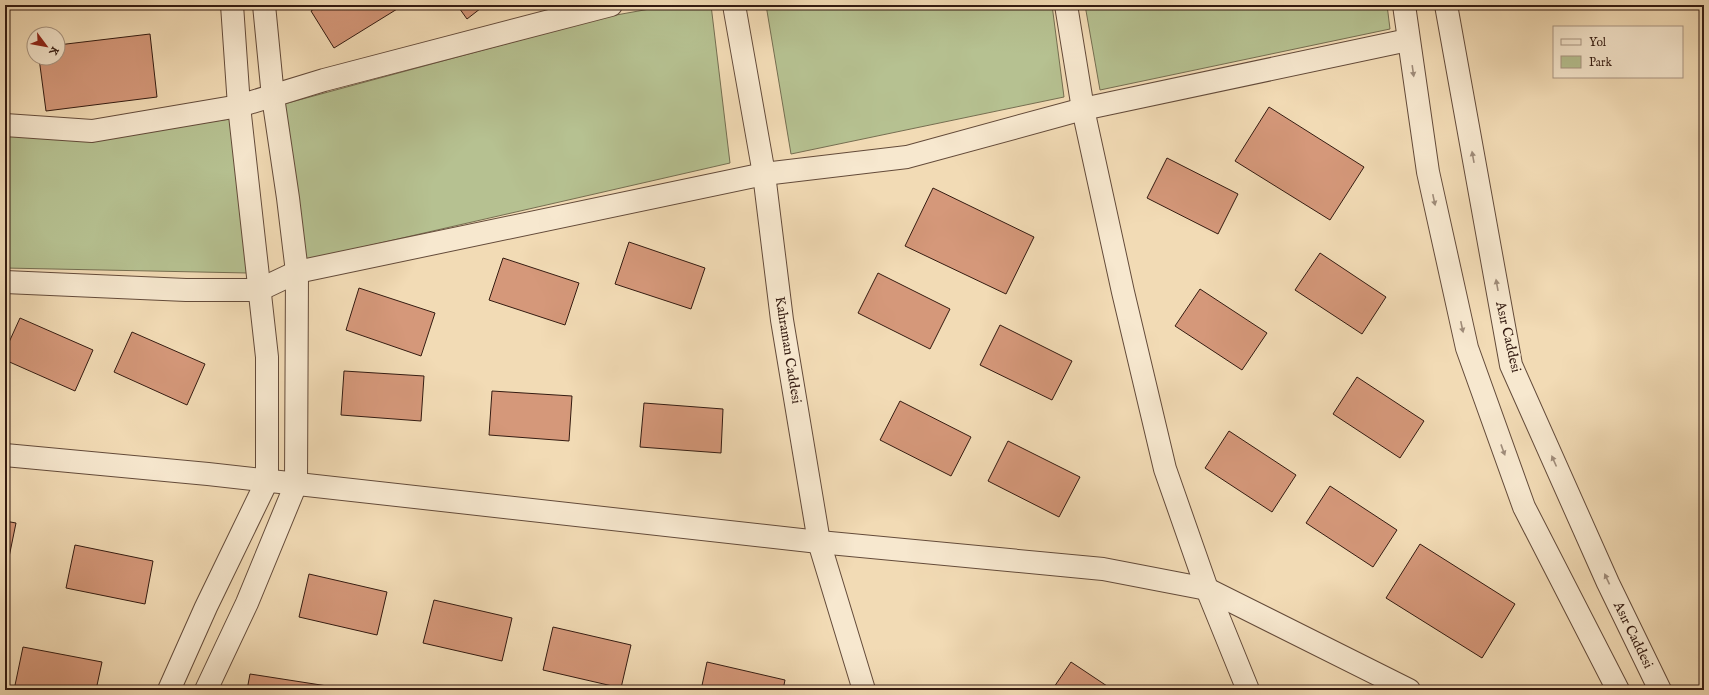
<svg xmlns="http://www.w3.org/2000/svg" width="1709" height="695" viewBox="0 0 1709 695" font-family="'IM FELL English',serif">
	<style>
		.green { fill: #b6c191; stroke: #756e51 }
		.building { fill: #d5987a; stroke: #341b11 }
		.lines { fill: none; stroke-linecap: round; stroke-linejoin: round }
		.minor-casing { stroke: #644b3a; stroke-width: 24 }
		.minor { stroke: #f7e8cf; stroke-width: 22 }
		.oneway { fill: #9f8c7a }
		.labels { text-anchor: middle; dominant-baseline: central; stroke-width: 4; stroke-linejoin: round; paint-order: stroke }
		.street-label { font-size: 14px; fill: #341b11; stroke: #f7e8cf }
	</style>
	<rect width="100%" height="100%" fill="#f2dbb5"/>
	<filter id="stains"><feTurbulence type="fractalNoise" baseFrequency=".005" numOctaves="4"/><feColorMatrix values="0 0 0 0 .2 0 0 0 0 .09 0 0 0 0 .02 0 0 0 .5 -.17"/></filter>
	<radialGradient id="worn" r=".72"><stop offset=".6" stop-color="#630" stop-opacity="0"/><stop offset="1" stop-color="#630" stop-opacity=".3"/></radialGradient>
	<!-- green -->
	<g class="green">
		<polygon points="672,5 711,5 730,163 306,260 284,104 605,17"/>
		<polygon points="766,5 1052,5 1064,97 791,154"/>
		<polygon points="1085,5 1387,5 1390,29 1100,90"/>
		<polygon points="230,119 248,273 5,268 5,135 78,140"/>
	</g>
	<!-- building -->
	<g class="building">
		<polygon points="320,5 401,5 402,6 334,48 311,11"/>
		<polygon points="457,5 485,5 467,19"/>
		<polygon points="150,34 157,97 46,111 39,58 58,58 58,45"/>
		<polygon points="1269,107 1364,167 1330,220 1235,161"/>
		<polygon points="1167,158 1238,194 1218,234 1147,198"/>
		<polygon points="933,188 1034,237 1006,294 905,246"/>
		<polygon points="629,242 705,268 691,309 615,284"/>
		<polygon points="1320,253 1386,297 1362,334 1295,290"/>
		<polygon points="503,258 579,283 565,325 489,300"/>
		<polygon points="878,273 950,309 930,349 858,313"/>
		<polygon points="359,288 435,313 421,356 346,330"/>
		<polygon points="1200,289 1267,333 1242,370 1175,326"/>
		<polygon points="20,318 93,350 75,391 5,360 5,351"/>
		<polygon points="1000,325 1072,361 1052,400 980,365"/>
		<polygon points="132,332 205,364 187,405 114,372"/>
		<polygon points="344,371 424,376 421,421 341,415"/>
		<polygon points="1357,377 1424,421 1400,458 1333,414"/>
		<polygon points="492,391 572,396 569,441 489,435"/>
		<polygon points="900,401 971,437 951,476 880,440"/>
		<polygon points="644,403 723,409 721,453 640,447"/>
		<polygon points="1229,431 1296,475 1272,512 1205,468"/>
		<polygon points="1008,441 1080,477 1059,517 988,481"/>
		<polygon points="1330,486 1397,530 1373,567 1306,523"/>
		<polygon points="5,521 16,523 7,567 5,566"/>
		<polygon points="1420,544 1515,604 1482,658 1386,598"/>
		<polygon points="75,545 153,561 145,604 66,588"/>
		<polygon points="309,574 387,592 377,635 299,617"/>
		<polygon points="434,600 512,618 502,661 423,643"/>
		<polygon points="553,627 631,645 621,688 543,670"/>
		<polygon points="23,647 102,662 96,690 14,690"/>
		<polygon points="707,662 785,680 783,690 701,690"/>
		<polygon points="1071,662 1113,690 1052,690"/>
		<polygon points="250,674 353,690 247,690"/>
	</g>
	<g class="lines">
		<!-- minor casing -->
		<g class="minor-casing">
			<g id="minor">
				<polyline points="734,5 764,174 782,320 819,542 864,690"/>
				<polyline points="1066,5 1083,109 1123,292 1165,469 1207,589 1248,690"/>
				<polyline points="1404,5 1428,172 1467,348 1524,507 1618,690"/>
				<polyline points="1446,5 1511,365 1608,583 1660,690"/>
				<polyline points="5,125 92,131 239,106 324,80 611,5"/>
				<polyline points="5,282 186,290 259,290 297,272 764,174 907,157 1083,109 1408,40"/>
				<polyline points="5,455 208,474 819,542 1103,569 1207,589 1409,690"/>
				<polyline points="169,690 206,607 267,481 267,357 239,106 232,5"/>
				<polyline points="206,690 247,603 296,484 297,272 288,198 273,97 264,5"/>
			</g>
		</g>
		<!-- minor -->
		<use href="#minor" class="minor"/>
	</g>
	<!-- one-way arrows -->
	<defs><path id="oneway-solid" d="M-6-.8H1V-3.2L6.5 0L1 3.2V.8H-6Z"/></defs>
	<g class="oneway">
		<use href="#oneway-solid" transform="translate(1413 71) rotate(82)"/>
		<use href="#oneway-solid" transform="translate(1473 157) rotate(-100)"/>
		<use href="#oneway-solid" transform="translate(1434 200) rotate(78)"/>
		<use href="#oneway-solid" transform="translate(1497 285) rotate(-100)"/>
		<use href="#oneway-solid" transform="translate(1462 327) rotate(78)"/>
		<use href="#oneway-solid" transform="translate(1503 450) rotate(70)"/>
		<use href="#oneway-solid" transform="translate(1554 461) rotate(-114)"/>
		<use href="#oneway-solid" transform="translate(1607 579) rotate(-115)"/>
	</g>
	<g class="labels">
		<!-- street labels -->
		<g class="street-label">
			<text transform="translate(1508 337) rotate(77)">Asır Caddesi</text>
			<text transform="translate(788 350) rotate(81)">Kahraman Caddesi</text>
			<text transform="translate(1633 635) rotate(64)">Asır Caddesi</text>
		</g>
	</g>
	<!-- margin -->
	<rect width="1709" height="695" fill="none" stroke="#f2dbb5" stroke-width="20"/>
	<rect x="6" y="6" width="1697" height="683" fill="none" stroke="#341b11" stroke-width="2"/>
	<rect x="10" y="10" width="1689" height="675" fill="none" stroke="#341b11"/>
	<!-- legend -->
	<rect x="1553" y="26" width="130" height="52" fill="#f7e8cf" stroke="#a99683"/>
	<rect x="1561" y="39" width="20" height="6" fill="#f7e8cf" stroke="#a99683"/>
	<text x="1589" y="46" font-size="12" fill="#341b11">Yol</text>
	<rect x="1561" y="56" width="20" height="12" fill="#b6c191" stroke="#a99683"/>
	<text x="1589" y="66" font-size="12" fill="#341b11">Park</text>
	<!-- north arrow -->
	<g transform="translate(46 46) rotate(122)"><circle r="19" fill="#f7e8cf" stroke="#a99683"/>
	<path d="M0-3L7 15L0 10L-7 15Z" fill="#8f2418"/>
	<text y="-6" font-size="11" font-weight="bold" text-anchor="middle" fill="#341b11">K</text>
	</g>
	<rect width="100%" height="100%" filter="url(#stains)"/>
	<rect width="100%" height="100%" fill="url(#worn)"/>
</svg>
